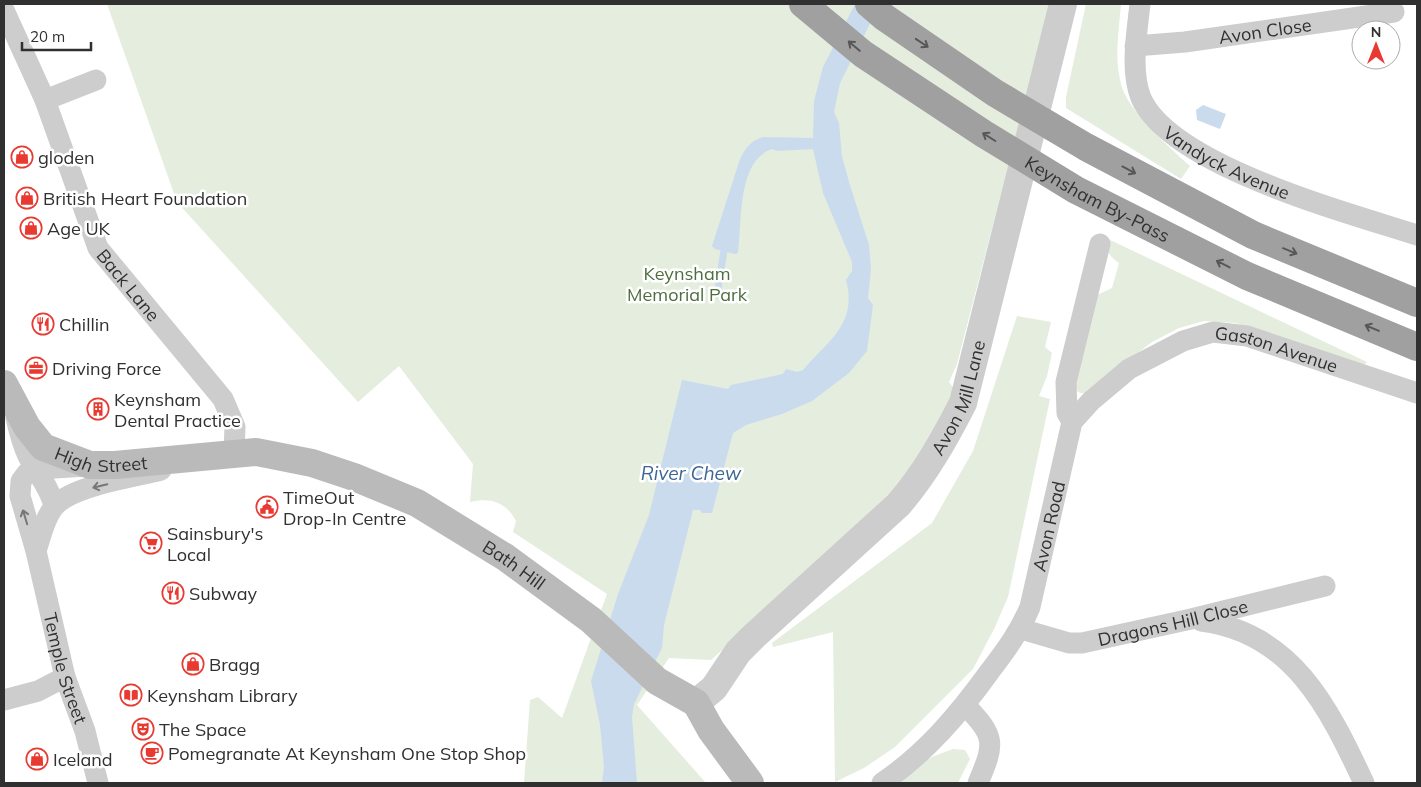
<svg xmlns="http://www.w3.org/2000/svg" width="1421" height="787" viewBox="0 0 1421 787" font-family="Mulish,sans-serif">
	<style>
		.green { fill: #e4edde }
		.water { fill: #cadbed }
		.lines { fill: none; stroke-linecap: round; stroke-linejoin: round }
		.stream { stroke: #cadbed; stroke-width: 7 }
		.minor { stroke: #cdcdcd; stroke-width: 21 }
		.tertiary { stroke: #cdcdcd; stroke-width: 28 }
		.secondary { stroke: #bababa; stroke-width: 28 }
		.trunk { stroke: #a0a0a0; stroke-width: 28 }
		.oneway { stroke: #575757 }
		.oneway2 { stroke: #777 }
		.labels { text-anchor: middle; dominant-baseline: central; stroke-width: 5; stroke-linejoin: round; paint-order: stroke }
		.street-label { font-size: 18px; fill: #303030; stroke: #fff }
		.poi-label { font-size: 18px; fill: #303030; stroke: #fff; text-anchor: start }
		.park-label { font-size: 18px; fill: #4d6d3c; stroke: #fff }
		.water-label { font-size: 19px; font-style: italic; fill: #3c6694; stroke: #fff }
	</style>
	<rect width="100%" height="100%" fill="#fff"/>
	<!-- green -->
	<g class="green">
		<path d="M 107,4 L 1050,4 L 957,364 L 949,382 L 954,389 L 934,438 L 900,492 L 711,660 L 669,658 L 637,705 L 706,783 L 524,783 L 530,700 L 538,697 L 562,718 L 607,594 L 513,532 L 516,521 C 506,502 491,497 470,502 L 473,464 L 399,366 L 358,402 L 177,202 Z"/>
		<path d="M 1086,4 L 1121,4 C 1119,30 1114,58 1121,84 C 1127,110 1170,148 1190,166 L 1181,179 L 1066,108 L 1066,97 Z"/>
		<path d="M 1108,239 L 1367,362 L 1363,366 L 1235,323 L 1204,321 L 1179,328 L 1152,342 L 1086,393 L 1080,393 L 1074,389 L 1095,296 L 1112,288 L 1119,263 C 1110,257 1104,250 1108,239 Z"/>
		<polygon points="1017,316 1051,322 1045,347 1052,353 1047,376 1039,396 1050,399 1008,597 995,627 973,669 895,747 864,768 835,782 833,632 773,647 772,643 932,523 973,451"/>
		<polygon points="953,749 965,750 970,759 958,783 882,783 934,756"/>
	</g>
	<!-- water -->
	<g class="water">
		<path d="M 855,4 L 880,4 L 840,83 L 834,112 L 839,123 L 842,156 L 849,182 L 869,245 L 871,269 L 868,298 L 873,305 L 867,351 L 849,373 L 812,401 L 782,414 L 746,425 L 733,433 L 712,513 L 702,513 L 700,510 L 693,510 L 664,625 L 662,648 L 634,704 L 632,717 L 637,783 L 602,783 L 604,767 L 600,725 L 591,681 L 618,594 L 649,515 L 682,380 L 728,389 L 731,385 L 783,374 L 786,369 L 797,372 L 803,370 C 828,341 858,324 846,280 L 852,271 L 852,262 L 823,193 L 813,149 L 777,151 L 772,149 C 737,161 742,221 738,253 L 735,254 L 715,249 L 712,246 L 740,159 C 746,148 750,141 763,137 L 813,138 L 814,101 L 823,67 Z"/>
		<polygon points="1203,105 1226,114 1220,129 1197,120 1196,110"/>
	</g>
	<g class="lines">
		<!-- stream -->
		<polyline class="stream" points="717,295 725,244"/>
		<!-- minor -->
		<g class="minor">
			<path id="s1" d="M 1140,4 C 1137,32 1130,71 1141,98 C 1171,166 1349,213 1417,235"/>
			<path id="s2" d="M 4,10 L 45,100 L 98,248 L 223,399 L 235,427 L 234,453"/>
			<path id="s3" d="M 1135,46 L 1185,42 L 1394,12"/>
			<polyline points="45,100 96,80"/>
			<path d="M 16,418 C 19,431 22,444 28,456 C 37,474 50,487 54,506"/>
			<path id="s4" d="M 1072,422 L 1091,401 L 1129,369 L 1183,341 L 1213,332 L 1247,336 L 1417,393"/>
			<path id="s5" d="M 88,466 L 37,469 L 27,473 L 21,481 L 20,496 L 36,551 L 65,677 L 85,731 L 98,783"/>
			<path d="M 36,551 C 41,536 44,520 53,508 C 69,486 135,477 161,470"/>
			<path d="M 1201,621 C 1292,632 1329,708 1364,783"/>
			<path id="s6" d="M 1021,629 L 1069,643 L 1082,643 L 1191,619 L 1325,586"/>
			<polyline points="4,700 38,691 65,677"/>
			<path d="M 965,705 C 996,737 995,743 978,783"/>
			<path id="s7" d="M 882,783 C 926,753 959,714 990,671 C 1006,650 1020,631 1030,607 L 1072,422 L 1067,413 L 1066,382 L 1100,244"/>
		</g>
		<!-- tertiary -->
		<path class="tertiary" id="s8" d="M 696,703 L 714,688 L 738,652 L 753,637 L 898,505 C 925,474 944,440 963,403 L 1063,4"/>
		<!-- secondary -->
		<path class="secondary" id="s9" d="M 4,384 L 27,427 L 43,447 L 90,465 L 115,465 L 256,452 L 312,463 L 354,477 L 417,503 L 505,557 L 591,620 L 657,681 L 696,703 L 711,730 L 750,783"/>
		<!-- trunk -->
		<g class="trunk">
			<path id="s10" d="M 803,4 L 863,54 L 984,134 L 1076,190 L 1247,276 L 1417,347"/>
			<polyline points="869,4 884,17 995,93 1086,147 1253,235 1417,303"/>
		</g>
	</g>
	<!-- one-way arrows -->
	<defs><path id="oneway-shaft" d="M-6 0H5M1.5-3L5.5 0L1.5 3" fill="none" stroke-width="1.6" stroke-linecap="round" stroke-linejoin="round" transform="scale(1.25)"/></defs>
	<g class="oneway">
		<use href="#oneway-shaft" transform="translate(922 43) rotate(34)"/>
		<use href="#oneway-shaft" transform="translate(854 46) rotate(-140)"/>
		<use href="#oneway-shaft" transform="translate(989 137) rotate(-148)"/>
		<use href="#oneway-shaft" transform="translate(1129 170) rotate(28)"/>
		<use href="#oneway-shaft" transform="translate(1290 251) rotate(22)"/>
		<use href="#oneway-shaft" transform="translate(1223 264) rotate(-153)"/>
		<use href="#oneway-shaft" transform="translate(1372 328) rotate(-157)"/>
	</g>
	<g class="oneway2">
		<use href="#oneway-shaft" transform="translate(100 486) rotate(166)"/>
		<use href="#oneway-shaft" transform="translate(25 517) rotate(-107)"/>
	</g>
	<!-- icons -->
	<defs>
		<g id="shop-ring" transform="scale(1.125)"><circle r="9.5" fill="#fff" stroke="#e83a31" stroke-width="1.5"/><path d="M-5-2.5h2.3a2.7 3.5 0 0 1 5.4 0H5L5.5 6h-11ZM-1.5-2.5h3a1.5 2.3 0 0 0-3 0Z" fill="#e83a31"/></g>
		<g id="restaurant-ring" transform="scale(1.125)"><circle r="9.5" fill="#fff" stroke="#e83a31" stroke-width="1.5"/><path d="M-5-6h1v4h1v-4h1v4h1v-4h1v5L-1.5 .5V6h-2V.5L-5-1ZM5-6V6H3V1.5H1.5Q1.5-4 5-6Z" fill="#e83a31"/></g>
		<g id="office-ring" transform="scale(1.125)"><circle r="9.5" fill="#fff" stroke="#e83a31" stroke-width="1.5"/><path d="M-6-3h4V-5.5h4V-3h4V5H-6ZM-1-4.5V-3h2v-1.5ZM-6 0V1H6V0Z" fill="#e83a31"/></g>
		<g id="building-ring" transform="scale(1.125)"><circle r="9.5" fill="#fff" stroke="#e83a31" stroke-width="1.5"/><path d="M-4-6H4V6H1V3H-1V6H-4ZM-2.5-4.3h1.7v1.8h-1.7ZM.8-4.3h1.7v1.8H.8ZM-2.5-1h1.7V.8h-1.7ZM.8-1h1.7V.8H.8Z" fill="#e83a31"/></g>
		<g id="civic-ring" transform="scale(1.125)"><circle r="9.5" fill="#fff" stroke="#e83a31" stroke-width="1.5"/><path d="M-.6-6.5H3V-4.5H.6V-3L4-1V1h2V6H-6V1h2V-1L-.6-3ZM-1.2 2.5V6h2.4V2.5Z" fill="#e83a31"/></g>
		<g id="supermarket-ring" transform="scale(1.125)"><circle r="9.5" fill="#fff" stroke="#e83a31" stroke-width="1.5"/><path d="M-6-5.5h2.5l.6 2H6L4.5 2H-2.5L-4.4-4H-6ZM-1.5 3.2a1.3 1.3 0 1 0 .1 0ZM3 3.2a1.3 1.3 0 1 0 .1 0Z" fill="#e83a31"/></g>
		<g id="library-ring" transform="scale(1.125)"><circle r="9.5" fill="#fff" stroke="#e83a31" stroke-width="1.5"/><path d="M-6-4Q-3-5.5-.7-3.5V5Q-3 3-6 4ZM6-4Q3-5.5 .7-3.5V5Q3 3 6 4Z" fill="#e83a31"/></g>
		<g id="theatre-ring" transform="scale(1.125)"><circle r="9.5" fill="#fff" stroke="#e83a31" stroke-width="1.5"/><path d="M-5-5.5Q0-4 5-5.5V0Q5 5 0 6Q-5 5-5 0ZM-3.3-2.5H-1v1.5H-3.3ZM1-2.5H3.3v1.5H1ZM-2.8 1Q0 5.5 2.8 1Z" fill="#e83a31"/></g>
		<g id="cafe-ring" transform="scale(1.125)"><circle r="9.5" fill="#fff" stroke="#e83a31" stroke-width="1.5"/><path d="M-5.5-4.5H6V0H3Q3 3.5 0 3.5H-2.5Q-5.5 3.5-5.5 0ZM3-3.2v2h1.7v-2ZM-6 4.5H4V6H-6Z" fill="#e83a31"/></g>
	</defs>
	<g fill-rule="evenodd">
		<use href="#shop-ring" x="22" y="157"/>
		<use href="#shop-ring" x="27" y="198"/>
		<use href="#shop-ring" x="31" y="228"/>
		<use href="#restaurant-ring" x="43" y="324"/>
		<use href="#office-ring" x="36" y="368"/>
		<use href="#building-ring" x="98" y="409"/>
		<use href="#civic-ring" x="267" y="507"/>
		<use href="#supermarket-ring" x="151" y="543"/>
		<use href="#restaurant-ring" x="173" y="593"/>
		<use href="#shop-ring" x="193" y="664"/>
		<use href="#library-ring" x="131" y="695"/>
		<use href="#theatre-ring" x="143" y="729"/>
		<use href="#cafe-ring" x="152" y="753"/>
		<use href="#shop-ring" x="37" y="759"/>
	</g>
	<g class="labels">
		<!-- street labels -->
		<g class="street-label">
			<text stroke="none"><textPath href="#s3" startOffset="131">Avon Close</textPath></text>
			<text stroke="none"><textPath href="#s1" startOffset="205">Vandyck Avenue</textPath></text>
			<text stroke="none"><textPath href="#s10" startOffset="354">Keynsham By-Pass</textPath></text>
			<text stroke="none"><textPath href="#s2" startOffset="304">Back Lane</textPath></text>
			<text stroke="none"><textPath href="#s4" startOffset="236">Gaston Avenue</textPath></text>
			<text stroke="none"><textPath href="#s8" startOffset="409">Avon Mill Lane</textPath></text>
			<text stroke="none"><textPath href="#s9" startOffset="135">High Street</textPath></text>
			<text stroke="none"><textPath href="#s7" startOffset="315">Avon Road</textPath></text>
			<text stroke="none"><textPath href="#s9" startOffset="576">Bath Hill</textPath></text>
			<text stroke="none"><textPath href="#s6" startOffset="156">Dragons Hill Close</textPath></text>
			<text stroke="none"><textPath href="#s5" startOffset="265">Temple Street</textPath></text>
		</g>
		<!-- poi labels -->
		<g class="poi-label">
			<text x="38" y="157">gloden</text>
			<text x="43" y="198">British Heart Foundation</text>
			<text x="47" y="228">Age UK</text>
			<text x="59" y="324">Chillin</text>
			<text x="52" y="368">Driving Force</text>
			<text x="114" y="399">Keynsham<tspan x="114" dy="21">Dental Practice</tspan></text>
			<text x="283" y="497">TimeOut<tspan x="283" dy="21">Drop-In Centre</tspan></text>
			<text x="167" y="533">Sainsbury's<tspan x="167" dy="21">Local</tspan></text>
			<text x="189" y="593">Subway</text>
			<text x="209" y="664">Bragg</text>
			<text x="147" y="695">Keynsham Library</text>
			<text x="159" y="729">The Space</text>
			<text x="168" y="753">Pomegranate At Keynsham One Stop Shop</text>
			<text x="53" y="759">Iceland</text>
		</g>
		<!-- park labels -->
		<g class="park-label">
			<text x="687" y="273">Keynsham<tspan x="687" dy="21">Memorial Park</tspan></text>
		</g>
		<!-- water labels -->
		<g class="water-label">
			<text x="691" y="473">River Chew</text>
		</g>
	</g>
	<!-- border -->
	<rect width="1421" height="787" fill="none" stroke="#303030" stroke-width="10"/>
	<!-- north arrow -->
	<g transform="translate(1376 45)"><circle r="24" fill="#ffffff" stroke="#acacac"/>
	<path d="M0-4L9 19L0 12L-9 19Z" fill="#e83a31"/>
	<text y="-8" font-size="14" font-weight="bold" text-anchor="middle" fill="#303030">N</text>
	</g>
	<!-- scale -->
	<path d="M22 42v8h69v-8" fill="none" stroke="#303030" stroke-width="2.5"/>
	<text x="30" y="42" font-size="15" fill="#303030" stroke="#ffffff" stroke-width="4" paint-order="stroke">20 m</text>
</svg>
